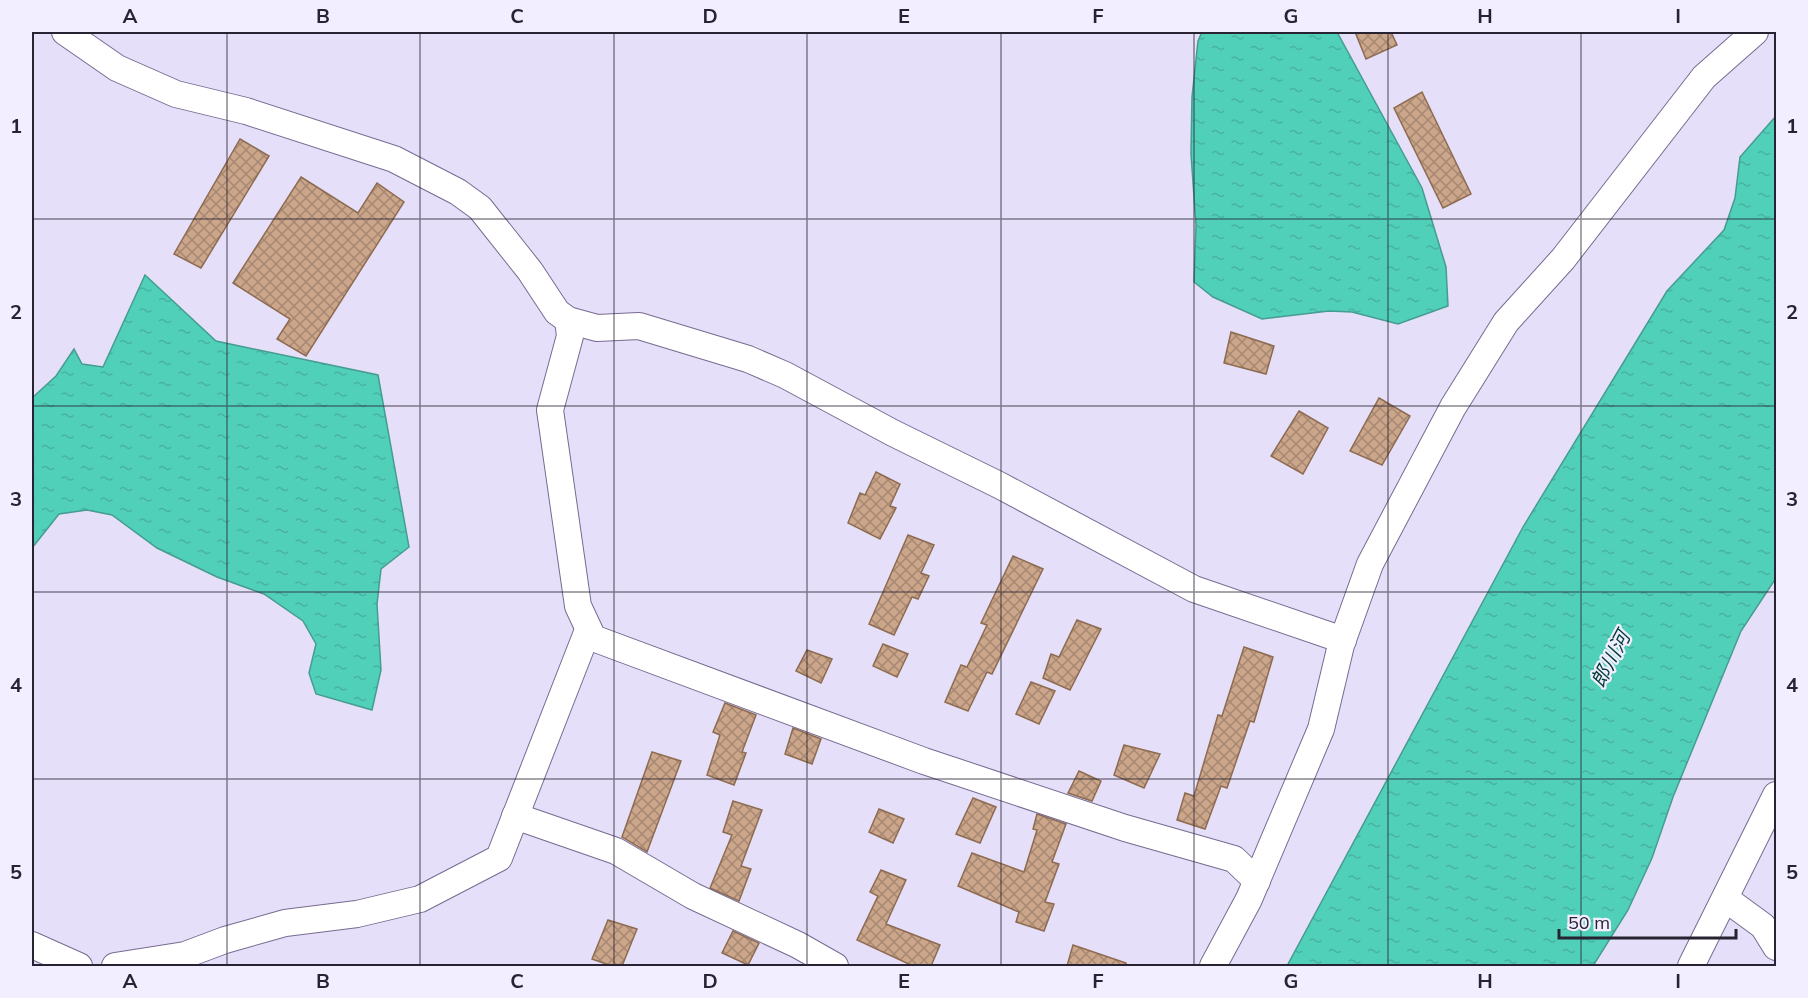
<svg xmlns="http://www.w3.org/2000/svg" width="1808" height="998" viewBox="0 0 1808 998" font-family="Mulish,'Noto Sans SC',sans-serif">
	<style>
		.water { fill: url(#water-ripples); stroke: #459c90; stroke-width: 1.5 }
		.building { fill: url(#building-cross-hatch); stroke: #8d6b50; stroke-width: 1.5 }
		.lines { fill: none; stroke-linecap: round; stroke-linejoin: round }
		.minor-casing { stroke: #776b91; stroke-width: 28 }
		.minor { stroke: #fff; stroke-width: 26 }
		.grid { fill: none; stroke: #282332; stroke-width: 1.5; stroke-opacity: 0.55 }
		.labels { text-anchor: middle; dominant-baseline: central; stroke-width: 4.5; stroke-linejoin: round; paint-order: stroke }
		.water-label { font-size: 20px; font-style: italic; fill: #023f36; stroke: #f3eeff }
		.neatline { fill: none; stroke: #282332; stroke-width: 2 }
		.grid-label { font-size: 20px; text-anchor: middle; font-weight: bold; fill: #282332 }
	</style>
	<defs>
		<pattern id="water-ripples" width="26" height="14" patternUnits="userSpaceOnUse" patternTransform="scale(1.5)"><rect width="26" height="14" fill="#51d0b9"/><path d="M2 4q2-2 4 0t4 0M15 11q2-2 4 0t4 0" fill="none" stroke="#47b2a0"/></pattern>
		<pattern id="building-cross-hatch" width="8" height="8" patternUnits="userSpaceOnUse" patternTransform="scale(1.5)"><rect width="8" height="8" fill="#cca68a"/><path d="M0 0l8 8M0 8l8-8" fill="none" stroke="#a68771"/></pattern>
	</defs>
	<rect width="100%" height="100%" fill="#e6dff9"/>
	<!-- water -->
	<g class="water">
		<polygon points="1202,32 1337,32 1422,188 1446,267 1448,306 1398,324 1352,312 1329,311 1262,319 1213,297 1194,282 1196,225 1191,154 1192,97 1198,41"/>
		<polygon points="1776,116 1776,578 1741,631 1673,797 1652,858 1628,910 1593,966 1287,966 1523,527 1667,291 1724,230 1735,198 1740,157"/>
		<polygon points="145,275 216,341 378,375 409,547 381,569 377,604 381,670 372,710 316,694 309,673 316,644 303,621 264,594 217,577 157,548 112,515 87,510 59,514 32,548 32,398 56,376 74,349 82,364 103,367"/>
	</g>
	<!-- building -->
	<g class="building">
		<polygon points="1355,32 1391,32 1397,45 1366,59"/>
		<polygon points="1422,92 1471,194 1443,208 1394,108"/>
		<polygon points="240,139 269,156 201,268 174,254"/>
		<polygon points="301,177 358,213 377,183 404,202 306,356 277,339 290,319 233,283"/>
		<polygon points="1231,332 1274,346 1266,374 1224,363"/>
		<polygon points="1379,398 1410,416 1382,465 1350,451"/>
		<polygon points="1299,411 1328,428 1303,474 1271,456"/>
		<polygon points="876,472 900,484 890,506 896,508 880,539 848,523 860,493 865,495"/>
		<polygon points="908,535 934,545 921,573 929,576 918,599 912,597 894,635 869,624"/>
		<polygon points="1013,556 1043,569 992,674 987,672 968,711 945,702 961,665 967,667 987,625 981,623"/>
		<polygon points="1077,620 1101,629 1070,690 1043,678 1051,654 1059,657"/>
		<polygon points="883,644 908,654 897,677 873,666"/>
		<polygon points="1244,647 1273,657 1254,722 1250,721 1227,788 1221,786 1205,829 1177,820 1185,793 1194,796 1218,715 1222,716"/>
		<polygon points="807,650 832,659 821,683 796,671"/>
		<polygon points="1031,682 1055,691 1039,724 1016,714"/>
		<polygon points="725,703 756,715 742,752 746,753 734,785 707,775 720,735 713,732"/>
		<polygon points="793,728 821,739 812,764 785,754"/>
		<polygon points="1124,745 1160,754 1144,788 1114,775"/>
		<polygon points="652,752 681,761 647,852 622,837"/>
		<polygon points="1079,771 1101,781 1092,801 1068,793"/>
		<polygon points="973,798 996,807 980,843 956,834"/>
		<polygon points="733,801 762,810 741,866 751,869 739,901 710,888 732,835 723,832"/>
		<polygon points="879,809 904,819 893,843 869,832"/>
		<polygon points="1037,814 1066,824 1052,862 1059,864 1045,902 1054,904 1044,931 1016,922 1019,912 958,886 972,853 1024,872 1037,830 1033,829"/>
		<polygon points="881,870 906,880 886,924 940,945 931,966 913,966 857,940 878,896 870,892"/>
		<polygon points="608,920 637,929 622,966 612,966 592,959"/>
		<polygon points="733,931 759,943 748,965 722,953"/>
		<polygon points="1073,945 1126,963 1126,966 1067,966"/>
	</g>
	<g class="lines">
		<!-- minor casing -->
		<g class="minor-casing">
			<g id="minor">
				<polyline points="65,32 117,68 176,94 246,111 394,159 458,192 480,208 530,271 557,312 568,320 597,328 639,326 748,359 785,375 893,433 999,485 1194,589 1343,640"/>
				<polyline points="568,320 570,336 550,410 578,606 593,638 924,761 1125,828 1234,859 1257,881"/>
				<polyline points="515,816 616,851 693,896 798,945 835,966"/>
				<polyline points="1726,899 1763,926 1776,947"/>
				<polyline points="32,945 79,966"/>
				<polyline points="115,966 185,955 225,940 285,923 357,914 420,899 499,858 588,630"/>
				<polyline points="1213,966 1249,899 1321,729 1341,645 1370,564 1453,407 1506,322 1563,259 1704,77 1755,32"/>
				<polyline points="1691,966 1776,795"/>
			</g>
		</g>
		<!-- minor -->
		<use href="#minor" class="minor"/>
	</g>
	<!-- grid -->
	<path class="grid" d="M 227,32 L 227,966M 420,32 L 420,966M 614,32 L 614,966M 807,32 L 807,966M 1001,32 L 1001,966M 1194,32 L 1194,966M 1388,32 L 1388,966M 1581,32 L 1581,966M 32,219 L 1776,219M 32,406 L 1776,406M 32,592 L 1776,592M 32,779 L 1776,779"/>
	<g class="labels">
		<!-- water labels -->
		<g class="water-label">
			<text transform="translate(1610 659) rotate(-62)">郎川河</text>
		</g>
	</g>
	<!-- border -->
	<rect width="1808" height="998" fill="none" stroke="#f3eeff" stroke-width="66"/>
	<!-- scale -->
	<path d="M1559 929v9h177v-9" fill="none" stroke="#282332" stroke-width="3"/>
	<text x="1568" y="929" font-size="18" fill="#282332" stroke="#f3eeff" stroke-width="4.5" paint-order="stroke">50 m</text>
	<rect x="33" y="33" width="1742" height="932" class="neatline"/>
	<g class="grid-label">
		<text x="130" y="23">A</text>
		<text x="323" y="23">B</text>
		<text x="517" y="23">C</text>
		<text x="710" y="23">D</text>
		<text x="904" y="23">E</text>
		<text x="1098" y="23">F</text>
		<text x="1291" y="23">G</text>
		<text x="1485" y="23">H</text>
		<text x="1678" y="23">I</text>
		<text x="16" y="133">1</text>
		<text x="1792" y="133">1</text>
		<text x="16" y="319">2</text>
		<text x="1792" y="319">2</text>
		<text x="16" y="506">3</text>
		<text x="1792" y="506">3</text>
		<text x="16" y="692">4</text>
		<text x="1792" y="692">4</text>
		<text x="16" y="879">5</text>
		<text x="1792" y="879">5</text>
		<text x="130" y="988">A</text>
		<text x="323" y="988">B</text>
		<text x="517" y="988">C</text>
		<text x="710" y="988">D</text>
		<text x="904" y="988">E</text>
		<text x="1098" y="988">F</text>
		<text x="1291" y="988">G</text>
		<text x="1485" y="988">H</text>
		<text x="1678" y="988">I</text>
	</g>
</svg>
